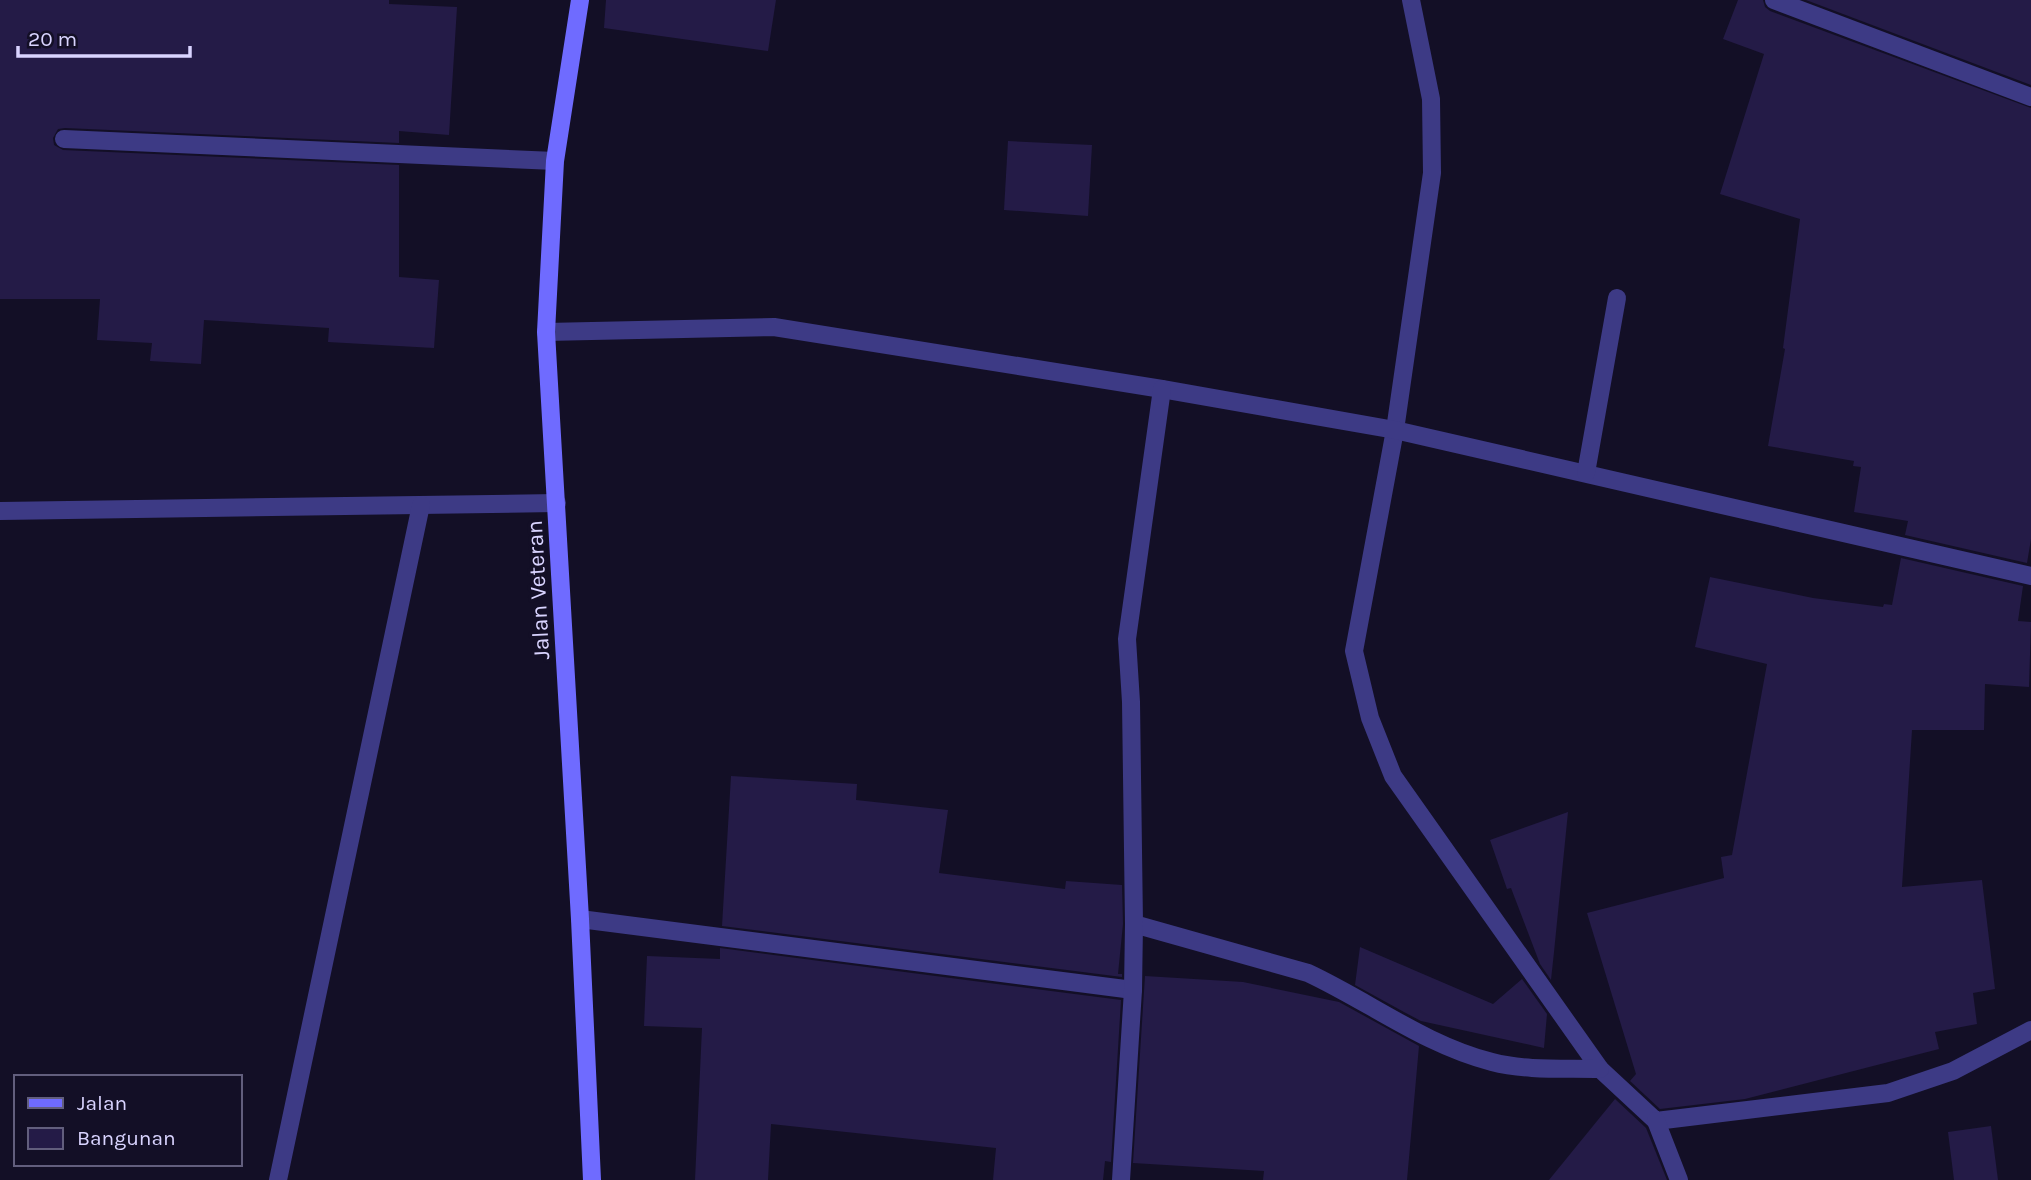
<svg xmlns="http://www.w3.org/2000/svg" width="2031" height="1180" viewBox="0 0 2031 1180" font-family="Karla,sans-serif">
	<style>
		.building { fill: #241b47 }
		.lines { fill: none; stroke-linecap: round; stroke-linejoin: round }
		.street { stroke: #3d3a85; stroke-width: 18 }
		.secondary { stroke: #6f6bff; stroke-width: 18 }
		.labels { text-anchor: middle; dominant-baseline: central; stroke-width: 7; stroke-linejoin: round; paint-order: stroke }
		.street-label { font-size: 23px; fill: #d9d4ff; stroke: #130f26 }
	</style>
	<rect width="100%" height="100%" fill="#130f26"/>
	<!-- building -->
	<g class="building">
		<polygon points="0,0 389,0 389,4 457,7 449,135 399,131 399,143 65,128 58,129 53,138 54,145 63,150 399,165 399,277 439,280 434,348 328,342 329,328 204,320 201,364 150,361 152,343 97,340 100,299 0,299"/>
		<polygon points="606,0 776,0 768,51 604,28"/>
		<polygon points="1738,0 1763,0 1765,7 1770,11 2031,108 2031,539 2027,563 1905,535 1908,521 1854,512 1861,467 1853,466 1854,461 1768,446 1785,349 1783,348 1800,219 1720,194 1764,54 1723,39"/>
		<polygon points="1806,0 2031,0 2031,85"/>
		<polygon points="1008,141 1092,145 1088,216 1004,210"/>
		<polygon points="1901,558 2023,586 2018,621 2031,622 2029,687 1985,684 1984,730 1912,730 1902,887 1982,880 1995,989 1973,993 1977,1024 1935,1032 1939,1049 1745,1099 1660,1109 1630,1081 1636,1074 1587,913 1724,878 1721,857 1732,855 1767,664 1695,647 1710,577 1813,598 1883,607 1884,604 1892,605"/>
		<polygon points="731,776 857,784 856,800 948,810 939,873 1065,889 1066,881 1122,885 1123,924 1118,974 1122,974 1122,977 722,926"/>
		<polygon points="1568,812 1554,952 1551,980 1540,964 1511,888 1507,889 1490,840"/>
		<polygon points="1360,947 1493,1004 1522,979 1547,1014 1544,1048 1421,1021 1404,1012 1355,985"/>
		<polygon points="720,948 1121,1000 1111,1162 1105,1161 1103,1180 993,1180 996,1148 771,1124 768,1180 695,1180 702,1028 644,1026 647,956 720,959"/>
		<polygon points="1145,976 1243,982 1339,1002 1419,1046 1407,1180 1263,1180 1264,1171 1133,1163"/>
		<polygon points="1615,1099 1646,1128 1667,1180 1549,1180"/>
		<polygon points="1991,1126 1998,1180 1954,1180 1948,1132"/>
	</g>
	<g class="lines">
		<!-- street -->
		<g class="street">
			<polyline points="1411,0 1431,99 1432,173 1395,430 1354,651 1370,718 1393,776 1600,1069 1656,1121 1888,1093 1953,1071 2031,1030"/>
			<polyline points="1774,0 2031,97"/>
			<polyline points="64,139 555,161"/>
			<polyline points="546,332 774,327 1162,389 1395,430 2031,576"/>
			<polyline points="1586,473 1617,298"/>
			<polyline points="0,511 557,503"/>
			<polyline points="580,919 1133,990"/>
			<path d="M 1134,924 L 1308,973 C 1370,1002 1425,1045 1492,1062 C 1526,1071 1566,1068 1600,1069"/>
			<polyline points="1656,1121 1679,1180"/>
			<polyline points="278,1180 421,505"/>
			<polyline points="1121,1180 1133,990 1134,924 1131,702 1127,639 1162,389"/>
		</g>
		<!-- secondary -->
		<polyline class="secondary" points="580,0 555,161 546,332 580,919 592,1180"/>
	</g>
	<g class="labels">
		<!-- street labels -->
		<g class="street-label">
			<text transform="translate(538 590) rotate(-93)">Jalan Veteran</text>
		</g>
	</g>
	<!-- legend -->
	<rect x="14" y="1075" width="228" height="91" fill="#130f26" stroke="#625e7d" stroke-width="2"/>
	<rect x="28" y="1098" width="35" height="10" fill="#6f6bff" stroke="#625e7d" stroke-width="2"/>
	<text x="77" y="1110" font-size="21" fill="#d9d4ff">Jalan</text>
	<rect x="28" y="1128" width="35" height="21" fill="#241b47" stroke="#625e7d" stroke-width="2"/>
	<text x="77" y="1145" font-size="21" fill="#d9d4ff">Bangunan</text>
	<!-- scale -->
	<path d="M18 46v10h172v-10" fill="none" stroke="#d9d4ff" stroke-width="3.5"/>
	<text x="28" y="46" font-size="21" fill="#d9d4ff" stroke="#130f26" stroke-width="5" paint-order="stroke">20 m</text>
</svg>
